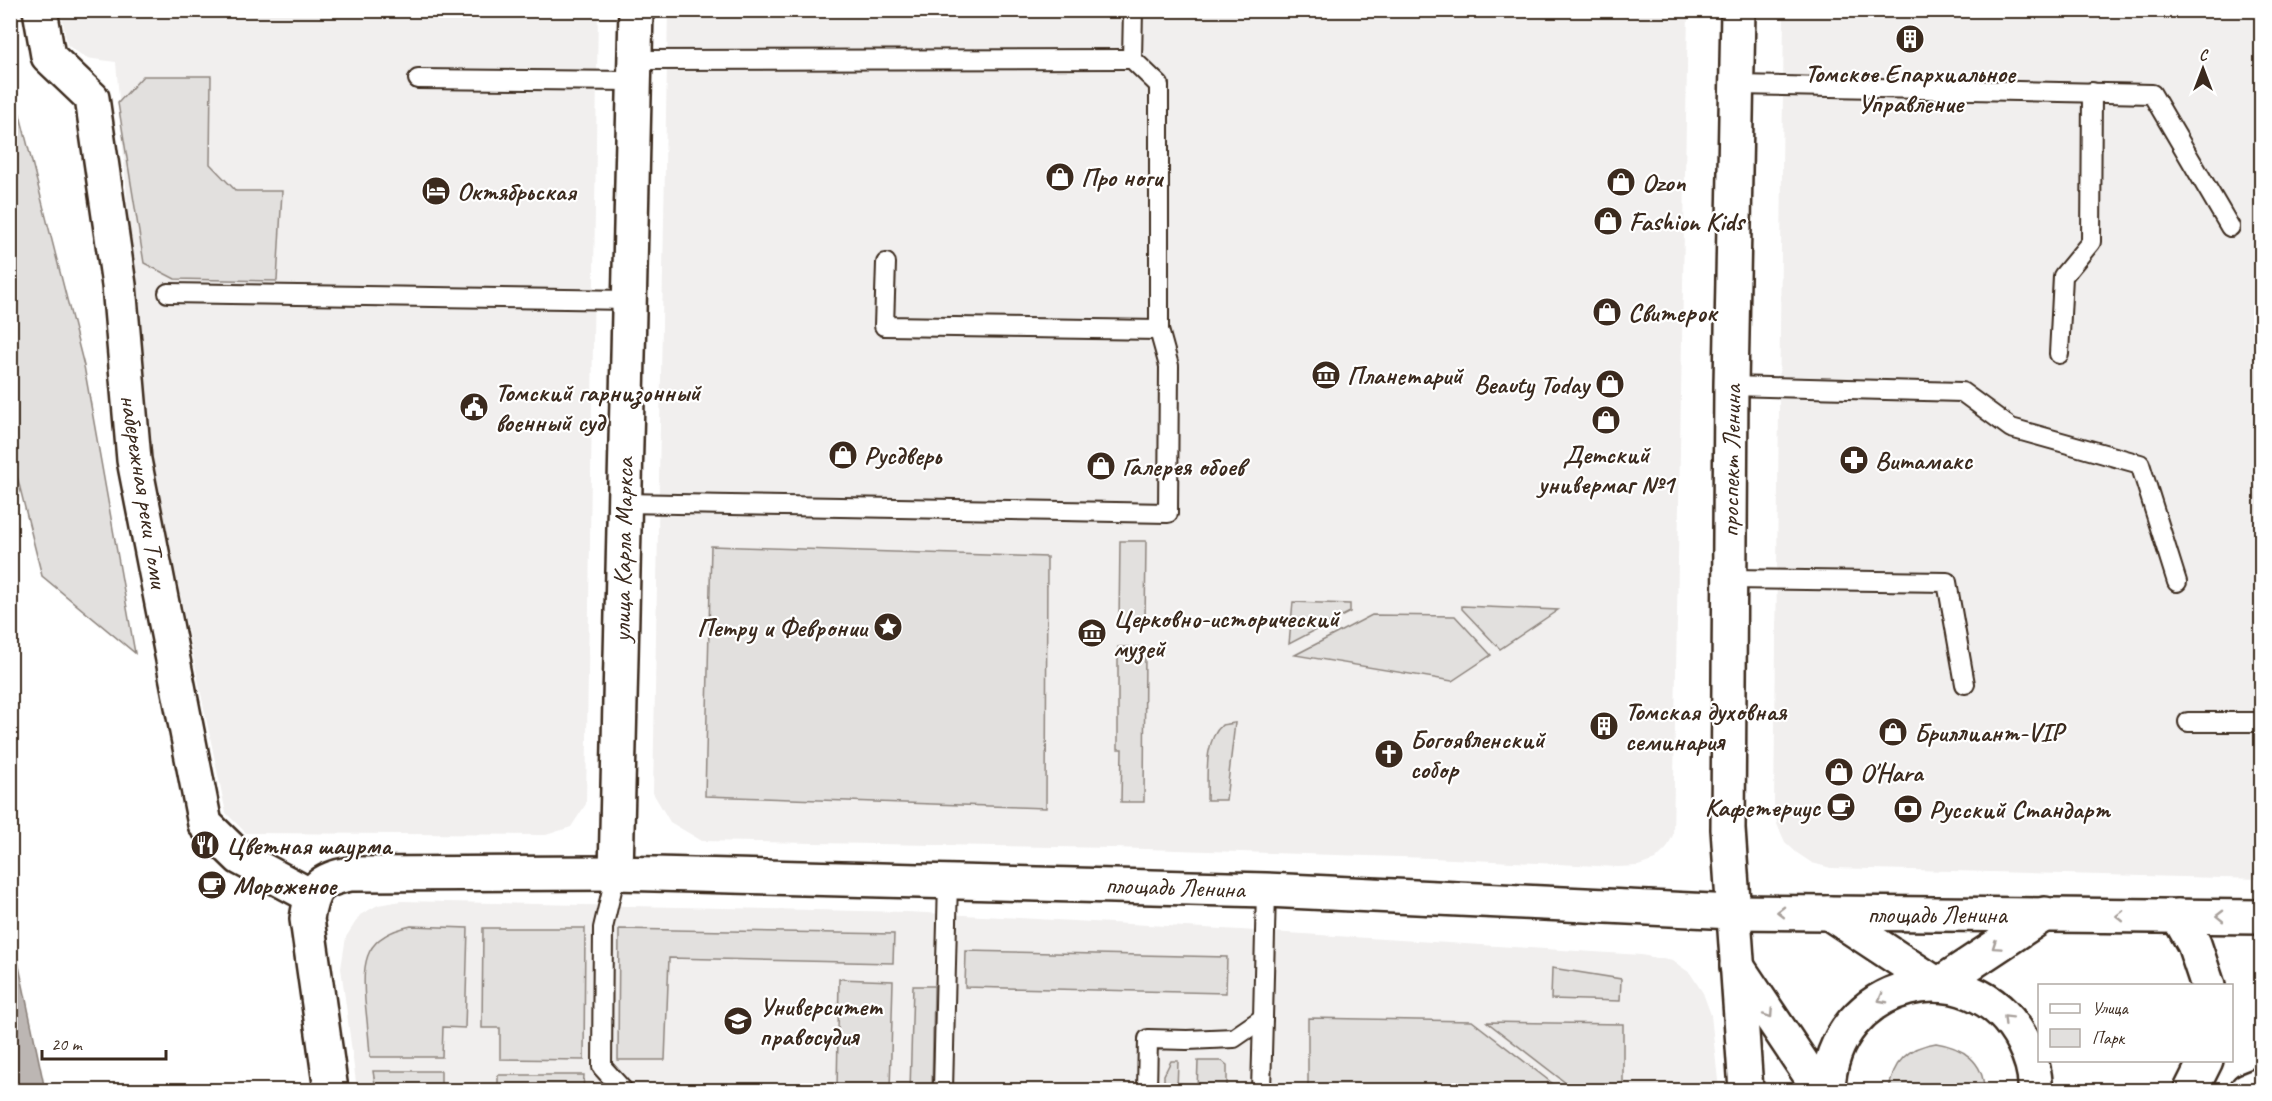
<svg xmlns="http://www.w3.org/2000/svg" width="2272" height="1101" viewBox="0 0 2272 1101" font-family="Caveat,sans-serif">
	<style>
		.built { fill: #f1efee }
		.green { fill: #e2e0de; stroke: #8e857e; stroke-width: 1.5 }
		.water { fill: #bcb6b3; stroke: #887e77; stroke-width: 1.5 }
		.lines { fill: none; stroke-linecap: round; stroke-linejoin: round }
		.lane-casing { stroke: #3b2a1e; stroke-width: 22 }
		.street-casing { stroke: #3b2a1e; stroke-width: 38 }
		.secondary-casing { stroke: #3b2a1e; stroke-width: 38 }
		.primary-casing { stroke: #3b2a1e; stroke-width: 38 }
		.lane { stroke: #fff; stroke-width: 18 }
		.street { stroke: #fff; stroke-width: 33 }
		.secondary { stroke: #fff; stroke-width: 33 }
		.primary { stroke: #fff; stroke-width: 33 }
		.oneway { stroke: #a79f9a }
		.labels { text-anchor: middle; dominant-baseline: central; stroke-width: 4.5; stroke-linejoin: round; paint-order: stroke }
		.poi-label { font-size: 26px; font-weight: bold; fill: #3b2a1e; stroke: #fff; text-anchor: start }
		.street-label { font-size: 26px; fill: #3b2a1e; stroke: #fff }
	</style>
	<rect width="100%" height="100%" fill="#fff"/>
	<filter id="ink" filterUnits="userSpaceOnUse"><feTurbulence type="fractalNoise" baseFrequency=".0167" numOctaves="2"/><feDisplacementMap in="SourceGraphic" scale="12" xChannelSelector="R" yChannelSelector="G"/><feConvolveMatrix kernelMatrix="1 2 1 2 8 2 1 2 1" color-interpolation-filters="sRGB"/></filter>
	<g filter="url(#ink)">
		<!-- built -->
		<g class="built">
			<polygon points="61,11 598,11 586,804 571,827 546,835 246,833 226,813 152,460 140,357 116,62 86,58 67,45"/>
			<polygon points="668,11 1688,11 1673,835 1667,848 1655,860 1638,866 1618,867 1432,858 1114,848 702,841 670,822 653,793"/>
			<polygon points="1784,11 2261,11 2261,879 1831,868 1812,863 1797,853 1785,842 1777,824 1774,804"/>
			<polygon points="401,901 907,912 1241,930 1641,955 1673,961 1690,973 1703,993 1711,1015 1719,1090 357,1090 341,968 346,937 360,915 378,905"/>
		</g>
		<!-- green -->
		<g class="green">
			<polygon points="10,76 84,366 135,653 42,576 11,452"/>
			<polygon points="143,76 211,76 210,164 236,191 282,191 277,281 175,279 144,263 118,103"/>
			<polygon points="1120,541 1146,541 1145,624 1119,624"/>
			<polygon points="711,546 1047,557 1046,808 705,796"/>
			<polygon points="1293,602 1350,604 1350,612 1289,644"/>
			<polygon points="1462,606 1558,610 1500,649 1462,609"/>
			<polygon points="1372,615 1455,616 1491,655 1452,681 1295,655"/>
			<polygon points="1118,647 1145,647 1144,802 1121,802 1122,749 1118,749"/>
			<path d="M 1235,723 L 1226,800 L 1207,800 C 1208,777 1203,742 1222,725 Z"/>
			<path d="M 411,926 L 468,928 L 465,1028 L 443,1027 L 442,1057 L 370,1057 C 369,1038 367,1020 365,1001 C 362,959 365,936 411,926 Z"/>
			<polygon points="483,928 585,928 584,1060 500,1059 500,1028 482,1028"/>
			<polygon points="619,929 894,934 893,963 669,958 665,1060 618,1060"/>
			<polygon points="966,951 1227,957 1226,993 965,987"/>
			<polygon points="1552,968 1621,979 1620,1001 1551,999"/>
			<polygon points="839,979 893,981 890,1090 837,1090"/>
			<polygon points="913,986 934,986 932,1090 910,1090"/>
			<polygon points="1308,1018 1472,1021 1561,1090 1308,1090"/>
			<polygon points="1487,1022 1623,1024 1623,1090 1575,1090"/>
			<path d="M 1936,1043 C 1962,1047 1984,1061 1984,1090 L 1889,1090 C 1892,1063 1908,1047 1936,1043 Z"/>
			<polygon points="1171,1061 1178,1061 1177,1090 1164,1090 1164,1075"/>
			<polygon points="1198,1061 1222,1061 1227,1065 1227,1090 1197,1090"/>
			<polygon points="373,1071 441,1071 441,1090 376,1090"/>
			<polygon points="498,1075 584,1075 583,1090 498,1090"/>
		</g>
		<!-- water -->
		<polygon class="water" points="11,928 45,1090 11,1090"/>
		<g class="lines">
			<!-- lane casing -->
			<g class="lane-casing">
				<g id="lane">
					<polyline points="635,60 1132,59"/>
					<polyline points="418,79 634,81"/>
					<polyline points="1738,85 2152,94 2230,227"/>
					<polyline points="886,263 884,326 1159,330"/>
					<polyline points="168,293 629,300"/>
					<polyline points="2059,354 2063,276 2091,242 2092,92"/>
					<polyline points="1731,386 1962,392 2011,428 2140,464 2177,582"/>
					<polyline points="624,503 1168,513 1169,366 1159,330 1159,85 1132,59 1133,10"/>
					<polyline points="1730,579 1947,582 1965,684"/>
					<polyline points="2188,722 2262,722"/>
					<polyline points="616,873 603,928 602,1067 623,1090"/>
					<polyline points="943,1090 948,880"/>
					<polyline points="1147,1090 1148,1039 1187,1040 1234,1038 1263,1018 1266,890"/>
					<polyline points="1261,1090 1263,1018"/>
				</g>
			</g>
			<!-- street casing -->
			<g class="street-casing">
				<g id="street">
					<polyline points="40,10 48,56 92,98 119,285 134,460 205,824 240,858 311,896"/>
					<path d="M 331,1090 L 307,919 C 312,887 319,880 350,874 L 616,873"/>
				</g>
			</g>
			<!-- secondary casing -->
			<g class="secondary-casing">
				<g id="secondary">
					<polyline points="636,10 616,873 1266,890 1733,912"/>
					<polyline points="1829,913 2262,917"/>
					<polyline points="2178,916 2194,944 2208,986"/>
					<polyline points="1737,966 1820,1090"/>
					<polyline points="1938,985 2045,914"/>
					<polyline points="2191,1090 2206,1060"/>
					<polyline points="2247,1090 2262,1084"/>
				</g>
			</g>
			<!-- primary casing -->
			<g class="primary-casing">
				<g id="primary">
					<polyline points="1738,10 1731,386 1728,829 1746,1090"/>
					<polyline points="1733,912 1829,913 1938,985"/>
					<path d="M 1828,1090 C 1831,981 1973,944 2023,1042 C 2030,1056 2036,1074 2035,1090"/>
				</g>
			</g>
			<!-- lane -->
			<use href="#lane" class="lane"/>
			<!-- street -->
			<use href="#street" class="street"/>
			<!-- secondary -->
			<use href="#secondary" class="secondary"/>
			<!-- primary -->
			<use href="#primary" class="primary"/>
		</g>
		<!-- one-way arrows -->
		<defs><path id="oneway-chevron" d="M-2-3.5L2.5 0L-2 3.5" fill="none" stroke-width="1.6" stroke-linecap="round" stroke-linejoin="round" transform="scale(1.5)"/></defs>
		<g class="oneway">
			<use href="#oneway-chevron" transform="translate(1781 912) rotate(-179)"/>
			<use href="#oneway-chevron" transform="translate(2120 916) rotate(-179)"/>
			<use href="#oneway-chevron" transform="translate(2220 916) rotate(-179)"/>
			<use href="#oneway-chevron" transform="translate(1996 946) rotate(146)"/>
			<use href="#oneway-chevron" transform="translate(1882 999) rotate(152)"/>
			<use href="#oneway-chevron" transform="translate(1769 1014) rotate(56)"/>
			<use href="#oneway-chevron" transform="translate(2007 1019) rotate(-135)"/>
		</g>
	</g>
	<!-- icons -->
	<defs>
		<g id="building-disc" transform="scale(1.5)"><circle r="9.5" fill="#3b2a1e" stroke="#fff"/><path d="M-4-6H4V6H1V3H-1V6H-4ZM-2.5-4.3h1.7v1.8h-1.7ZM.8-4.3h1.7v1.8H.8ZM-2.5-1h1.7V.8h-1.7ZM.8-1h1.7V.8H.8Z" fill="#fff"/></g>
		<g id="shop-disc" transform="scale(1.5)"><circle r="9.5" fill="#3b2a1e" stroke="#fff"/><path d="M-5-2.5h2.3a2.7 3.5 0 0 1 5.4 0H5L5.5 6h-11ZM-1.5-2.5h3a1.5 2.3 0 0 0-3 0Z" fill="#fff"/></g>
		<g id="hotel-disc" transform="scale(1.5)"><circle r="9.5" fill="#3b2a1e" stroke="#fff"/><path d="M-6-4.5h1.5V1H6V5H4.5V3h-9V5H-6ZM-4 0a1.8 1.8 0 1 1 3.6 0ZM.5 0V-2.5h3Q6-2.5 6 0Z" fill="#fff"/></g>
		<g id="museum-disc" transform="scale(1.5)"><circle r="9.5" fill="#3b2a1e" stroke="#fff"/><path d="M0-6L6-3V-2H-6V-3ZM-5-1h2V3h-2ZM-1-1h2V3h-2ZM3-1h2V3H3ZM-6 4H6V6H-6Z" fill="#fff"/></g>
		<g id="civic-disc" transform="scale(1.5)"><circle r="9.5" fill="#3b2a1e" stroke="#fff"/><path d="M-.6-6.5H3V-4.5H.6V-3L4-1V1h2V6H-6V1h2V-1L-.6-3ZM-1.2 2.5V6h2.4V2.5Z" fill="#fff"/></g>
		<g id="pharmacy-disc" transform="scale(1.5)"><circle r="9.5" fill="#3b2a1e" stroke="#fff"/><path d="M-2-6h4v4h4v4h-4v4h-4v-4h-4v-4h4Z" fill="#fff"/></g>
		<g id="sight-disc" transform="scale(1.5)"><circle r="9.5" fill="#3b2a1e" stroke="#fff"/><path d="M0-6L1.8-2.2L6-1.7L2.9 1.2L3.7 5.4L0 3.3L-3.7 5.4L-2.9 1.2L-6-1.7L-1.8-2.2Z" fill="#fff"/></g>
		<g id="church-disc" transform="scale(1.5)"><circle r="9.5" fill="#3b2a1e" stroke="#fff"/><path d="M-1.2-6h2.4v3.5h3.3v2.4h-3.3V6h-2.4V-.1h-3.3v-2.4h3.3Z" fill="#fff"/></g>
		<g id="cafe-disc" transform="scale(1.5)"><circle r="9.5" fill="#3b2a1e" stroke="#fff"/><path d="M-5.5-4.5H6V0H3Q3 3.5 0 3.5H-2.5Q-5.5 3.5-5.5 0ZM3-3.2v2h1.7v-2ZM-6 4.5H4V6H-6Z" fill="#fff"/></g>
		<g id="bank-disc" transform="scale(1.5)"><circle r="9.5" fill="#3b2a1e" stroke="#fff"/><path d="M-6-4H6V4H-6ZM0-2.3a2.3 2.3 0 1 0 0 4.6a2.3 2.3 0 1 0 0-4.6Z" fill="#fff"/></g>
		<g id="restaurant-disc" transform="scale(1.5)"><circle r="9.5" fill="#3b2a1e" stroke="#fff"/><path d="M-5-6h1v4h1v-4h1v4h1v-4h1v5L-1.5 .5V6h-2V.5L-5-1ZM5-6V6H3V1.5H1.5Q1.5-4 5-6Z" fill="#fff"/></g>
		<g id="university-disc" transform="scale(1.5)"><circle r="9.5" fill="#3b2a1e" stroke="#fff"/><path d="M0-5L7-2L0 1L-7-2ZM-4 1L0 2.5L4 1V4Q0 6-4 4Z" fill="#fff"/></g>
	</defs>
	<g fill-rule="evenodd">
		<use href="#building-disc" x="1910" y="39"/>
		<use href="#shop-disc" x="1060" y="177"/>
		<use href="#shop-disc" x="1621" y="182"/>
		<use href="#hotel-disc" x="436" y="191"/>
		<use href="#shop-disc" x="1608" y="221"/>
		<use href="#shop-disc" x="1607" y="312"/>
		<use href="#museum-disc" x="1326" y="375"/>
		<use href="#shop-disc" x="1610" y="384"/>
		<use href="#civic-disc" x="474" y="407"/>
		<use href="#shop-disc" x="1606" y="420"/>
		<use href="#shop-disc" x="843" y="455"/>
		<use href="#pharmacy-disc" x="1854" y="460"/>
		<use href="#shop-disc" x="1101" y="466"/>
		<use href="#sight-disc" x="888" y="627"/>
		<use href="#museum-disc" x="1092" y="633"/>
		<use href="#building-disc" x="1604" y="726"/>
		<use href="#shop-disc" x="1893" y="732"/>
		<use href="#church-disc" x="1389" y="754"/>
		<use href="#shop-disc" x="1839" y="772"/>
		<use href="#cafe-disc" x="1841" y="807"/>
		<use href="#bank-disc" x="1908" y="809"/>
		<use href="#restaurant-disc" x="205" y="845"/>
		<use href="#cafe-disc" x="212" y="885"/>
		<use href="#university-disc" x="738" y="1021"/>
	</g>
	<g class="labels">
		<!-- poi labels -->
		<g class="poi-label">
			<text x="1910" y="73" text-anchor="middle">Томское Епархиальное<tspan x="1910" dy="30">Управление</tspan></text>
			<text x="1081" y="177">Про ноги</text>
			<text x="1642" y="182">Ozon</text>
			<text x="457" y="191">Октябрьская</text>
			<text x="1629" y="221">Fashion Kids</text>
			<text x="1628" y="312">Свитерок</text>
			<text x="1347" y="375">Планетарий</text>
			<text x="1589" y="384" text-anchor="end">Beauty Today</text>
			<text x="495" y="392">Томский гарнизонный<tspan x="495" dy="30">военный суд</tspan></text>
			<text x="1606" y="454" text-anchor="middle">Детский<tspan x="1606" dy="30">универмаг №1</tspan></text>
			<text x="864" y="455">Русдверь</text>
			<text x="1875" y="460">Витамакс</text>
			<text x="1122" y="466">Галерея обоев</text>
			<text x="1113" y="618">Церковно-исторический<tspan x="1113" dy="30">музей</tspan></text>
			<text x="867" y="627" text-anchor="end">Петру и Февронии</text>
			<text x="1625" y="711">Томская духовная<tspan x="1625" dy="30">семинария</tspan></text>
			<text x="1914" y="732">Бриллиант-VIP</text>
			<text x="1410" y="739">Богоявленский<tspan x="1410" dy="30">собор</tspan></text>
			<text x="1860" y="772">O'Hara</text>
			<text x="1820" y="807" text-anchor="end">Кафетериус</text>
			<text x="1929" y="809">Русский Стандарт</text>
			<text x="226" y="845">Цветная шаурма</text>
			<text x="233" y="885">Мороженое</text>
			<text x="759" y="1006">Университет<tspan x="759" dy="30">правосудия</tspan></text>
		</g>
		<!-- street labels -->
		<g class="street-label">
			<text transform="translate(1731 461) rotate(-89)">проспект Ленина</text>
			<text transform="translate(144 491) rotate(81)">набережная реки Томи</text>
			<text transform="translate(623 550) rotate(-89)">улица Карла Маркса</text>
			<text transform="translate(1175 887) rotate(2)">площадь Ленина</text>
			<text x="1937" y="914">площадь Ленина</text>
		</g>
	</g>
	<!-- margin -->
	<rect width="2272" height="1101" fill="none" stroke="#fff" stroke-width="36"/>
	<rect x="18" y="18" width="2236" height="1065" fill="none" stroke="#3b2a1e" stroke-width="2" filter="url(#ink)"/>
	<!-- legend -->
	<rect x="2038" y="984" width="195" height="78" fill="#ffffff" stroke="#b1aaa5" stroke-width="1.5"/>
	<rect x="2050" y="1004" width="30" height="9" fill="#ffffff" stroke="#b1aaa5" stroke-width="1.5"/>
	<text x="2092" y="1014" font-size="18" fill="#3b2a1e">Улица</text>
	<rect x="2050" y="1029" width="30" height="18" fill="#e2e0de" stroke="#b1aaa5" stroke-width="1.5"/>
	<text x="2092" y="1044" font-size="18" fill="#3b2a1e">Парк</text>
	<!-- north arrow -->
	<g transform="translate(2203 69)" stroke="#ffffff" stroke-width="4.5" paint-order="stroke">
	<path d="M0-4.5L10 22L0 15L-10 22Z" fill="#3b2a1e"/>
	<text y="-9" font-size="16" font-weight="bold" text-anchor="middle" fill="#3b2a1e">С</text>
	</g>
	<!-- scale -->
	<path d="M42 1050v9h124v-9" fill="none" stroke="#3b2a1e" stroke-width="3"/>
	<text x="51" y="1050" font-size="18" fill="#3b2a1e" stroke="#ffffff" stroke-width="4.5" paint-order="stroke">20 m</text>
</svg>
